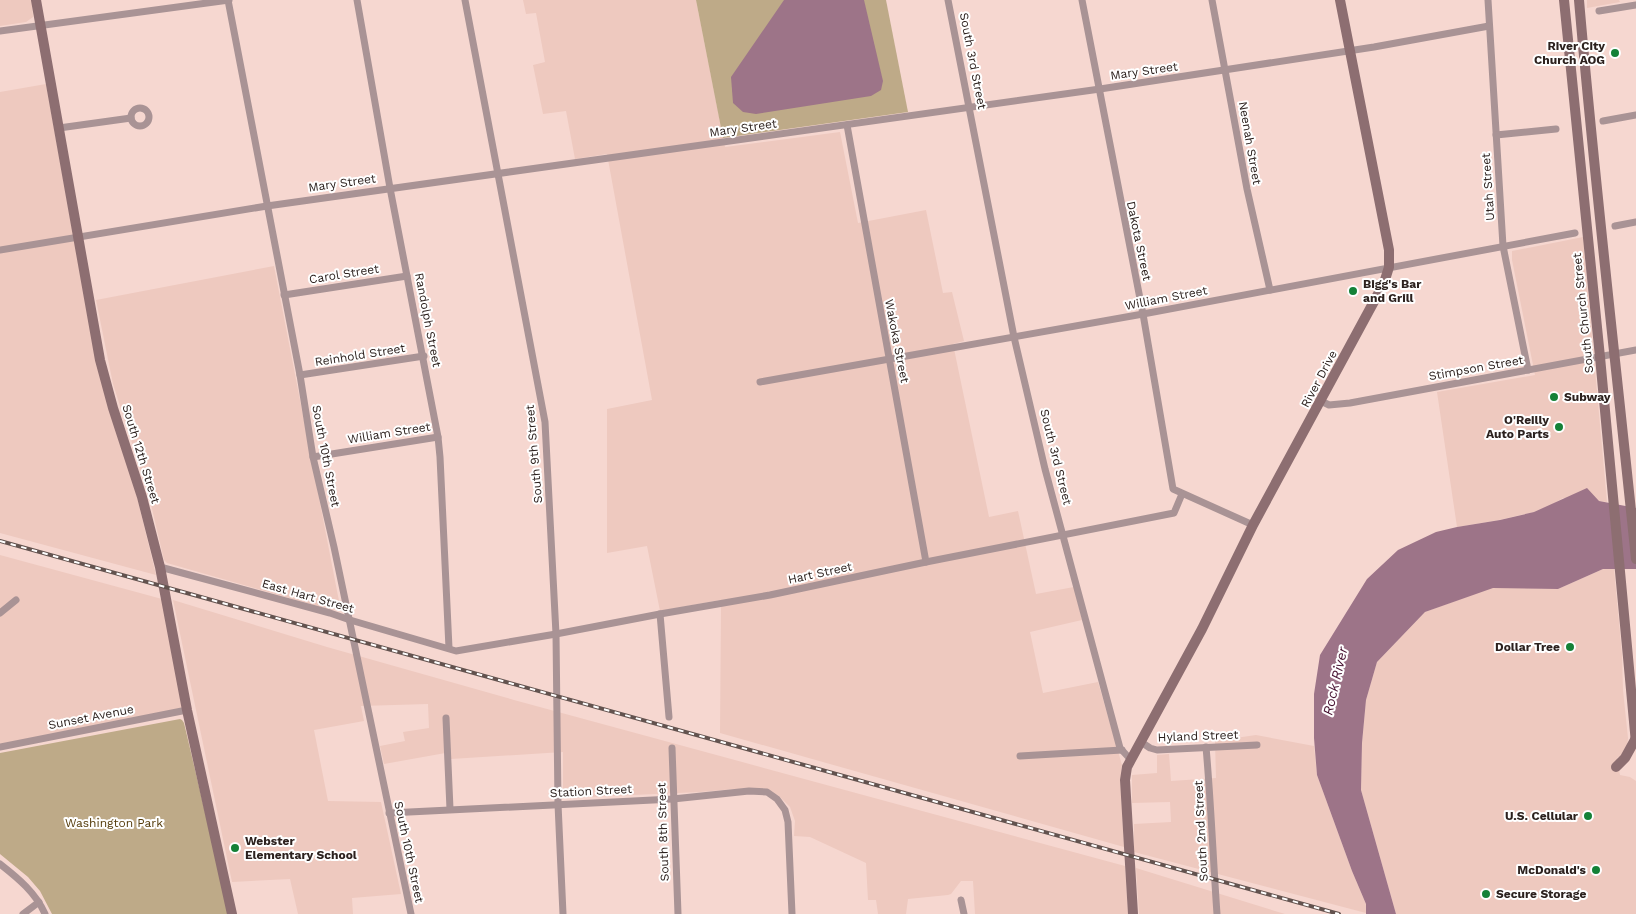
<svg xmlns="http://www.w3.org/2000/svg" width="1636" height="914" viewBox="0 0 1636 914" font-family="'Work Sans',sans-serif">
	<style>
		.built { fill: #eec9bf }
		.green { fill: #beaa88 }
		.water { fill: #9d7488 }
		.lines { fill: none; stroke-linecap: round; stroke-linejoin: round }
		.street { stroke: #a99395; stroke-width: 7 }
		.secondary { stroke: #8d6e71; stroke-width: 10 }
		.rail-casing { stroke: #63534f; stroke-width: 4 }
		.rail { stroke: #fff; stroke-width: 2; stroke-dasharray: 5.5; stroke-linecap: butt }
		.poi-dot { fill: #148137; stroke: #fff; stroke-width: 2 }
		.labels { text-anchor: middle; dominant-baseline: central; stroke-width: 4; stroke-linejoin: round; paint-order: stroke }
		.poi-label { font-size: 12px; font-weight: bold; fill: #2c211e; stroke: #fff; text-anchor: end }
		.street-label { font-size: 12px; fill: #2c211e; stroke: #fff }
		.park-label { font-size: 12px; fill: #543b0a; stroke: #fff }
		.water-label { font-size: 14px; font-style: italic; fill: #471231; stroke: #fff }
	</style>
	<rect width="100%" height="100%" fill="#f6d7d0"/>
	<!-- built -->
	<g class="built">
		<polygon points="0,0 32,0 33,17 26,22 0,26"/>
		<polygon points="523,0 696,0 725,147 840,132 858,223 926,210 943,293 952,292 964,341 953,344 989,517 1018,511 1036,594 1074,587 1082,620 1030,632 1043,693 1098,682 1122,765 1120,780 1124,847 720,733 721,609 720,600 660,611 647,546 607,553 607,409 652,400 607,154 575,159 566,111 543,114 533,65 545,62 536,13 526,14"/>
		<polygon points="1587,0 1619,0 1620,2 1587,8"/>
		<polygon points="46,84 93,345 136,493 156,575 0,533 0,92"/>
		<polygon points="1583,237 1607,502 1563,498 1551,505 1534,512 1499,520 1457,527 1437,392 1535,375 1512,260 1512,251"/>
		<polygon points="274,266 338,596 340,605 339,608 336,609 331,610 167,563 164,560 149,496 113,384 96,300"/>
		<polygon points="0,555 162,599 184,702 181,709 0,744"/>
		<polygon points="1603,569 1614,569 1622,654 1623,690 1628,738 1627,748 1622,755 1617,758 1620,775 1630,777 1636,781 1636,914 1396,914 1361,790 1362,743 1366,700 1377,662 1425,612 1493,587 1558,589"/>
		<polygon points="173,600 327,647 514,700 1125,866 1128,914 975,914 973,881 961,881 951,894 948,895 908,899 906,914 878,914 876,900 868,900 866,863 810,837 794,836 795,821 790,807 779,796 768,791 750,789 734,789 700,792 566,798 563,790 563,752 451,759 451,752 384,764 380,746 405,741 403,732 429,728 428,704 361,706 364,721 314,730 328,801 381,802 401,894 352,898 353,914 298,914 290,879 232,882"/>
		<polygon points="1256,735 1314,746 1317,775 1352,871 1366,904 1366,913 1134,852 1134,824 1171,822 1170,802 1132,803 1132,775 1157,773 1157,755 1169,754 1171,781 1216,778 1215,741"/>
		<polygon points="1136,868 1275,911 1285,914 1139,914"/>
	</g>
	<!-- green -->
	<g class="green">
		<polygon points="696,0 886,0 908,112 723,138"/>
		<polygon points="180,719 182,720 184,723 229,914 52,914 40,891 28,877 0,854 0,753"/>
	</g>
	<!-- water -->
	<g class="water">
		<polygon points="784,0 864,0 883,81 881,90 871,96 756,114 743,112 733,103 731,77"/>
		<polygon points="1587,488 1599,501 1636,508 1636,569 1603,569 1558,589 1493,588 1425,612 1377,662 1366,700 1362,743 1361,790 1396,914 1366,914 1366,904 1352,871 1317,775 1314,738 1314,694 1320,655 1367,579 1398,550 1436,532 1457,527 1500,520 1534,512"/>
	</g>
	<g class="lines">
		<!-- street -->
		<g class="street">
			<polyline points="228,0 300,375 313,457 334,547 411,914"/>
			<polyline points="357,0 390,188 438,437 440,457 449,648"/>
			<polyline points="465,0 545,422 556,634 558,804 563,914"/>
			<polyline points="948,0 1014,337 1045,469 1120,748 1131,760"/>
			<polyline points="1082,0 1143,314 1173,489 1253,525"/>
			<polyline points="1212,0 1247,189 1270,290"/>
			<polyline points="1488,0 1503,246 1528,370"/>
			<polyline points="1599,11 1636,5"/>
			<polyline points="0,31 229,0"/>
			<circle cx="140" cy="117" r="9"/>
			<polyline points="1603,121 1636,115"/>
			<polyline points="847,125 926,562"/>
			<polyline points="59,128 131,118"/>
			<polyline points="1496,135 1556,129"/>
			<polyline points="1615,226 1636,222"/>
			<polyline points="0,250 267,206 1100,89 1374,47 1489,26"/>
			<polyline points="284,295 407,276"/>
			<polyline points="300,375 424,356"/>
			<polyline points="760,382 1143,314 1575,233"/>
			<polyline points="1321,401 1329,405 1350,403 1636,350"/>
			<polyline points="313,457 438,437"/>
			<polyline points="160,567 330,613 350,620 456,651 556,634 660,614 770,595 926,562 1174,513 1182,494"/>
			<polyline points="0,613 16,600"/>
			<polyline points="660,614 669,717"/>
			<polyline points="446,718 450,809"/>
			<polyline points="1141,742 1150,748 1157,750 1257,745"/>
			<polyline points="0,747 187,710"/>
			<path d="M 1206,747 C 1211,803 1213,858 1217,914"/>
			<polyline points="672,748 678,914"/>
			<polyline points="1020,756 1122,750"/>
			<polyline points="389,813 673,799 749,791 767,792 777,799 785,810 788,822 792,914"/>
			<path d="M 0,864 C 18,878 36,893 45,914"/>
			<polyline points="961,900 964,914"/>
			<polyline points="23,914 39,902"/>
		</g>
		<!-- secondary -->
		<g class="secondary">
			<polyline points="36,0 100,360 113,408 142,497 160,567 187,710 232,914"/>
			<polyline points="1564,0 1600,357 1636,743"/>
			<path d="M 1579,0 C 1595,187 1617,373 1636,559"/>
			<polyline points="1616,767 1625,758 1636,738"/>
			<polyline points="1133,914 1125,780 1127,767 1202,629 1253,525 1384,283 1389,267 1389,250 1340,0"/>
		</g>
		<!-- rail casing -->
		<g class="rail-casing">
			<polyline id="rail" points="0,541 1339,914"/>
		</g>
		<!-- rail -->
		<use href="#rail" class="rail"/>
	</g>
	<!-- markers -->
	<g class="poi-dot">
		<circle cx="1615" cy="53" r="5"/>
		<circle cx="1353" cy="291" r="5"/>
		<circle cx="1554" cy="397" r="5"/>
		<circle cx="1559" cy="427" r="5"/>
		<circle cx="1570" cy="647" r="5"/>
		<circle cx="1588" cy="816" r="5"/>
		<circle cx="235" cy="848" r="5"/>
		<circle cx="1596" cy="870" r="5"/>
		<circle cx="1486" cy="894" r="5"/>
	</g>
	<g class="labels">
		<!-- poi labels -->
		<g class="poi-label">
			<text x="1605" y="46">River City<tspan x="1605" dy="14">Church AOG</tspan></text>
			<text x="1363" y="284" text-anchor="start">Bigg's Bar<tspan x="1363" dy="14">and Grill</tspan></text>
			<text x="1564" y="397" text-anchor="start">Subway</text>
			<text x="1549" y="420">O'Reilly<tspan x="1549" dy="14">Auto Parts</tspan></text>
			<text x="1560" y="647">Dollar Tree</text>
			<text x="1578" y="816">U.S. Cellular</text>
			<text x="245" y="841" text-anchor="start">Webster<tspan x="245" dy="14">Elementary School</tspan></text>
			<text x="1586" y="870">McDonald's</text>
			<text x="1496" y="894" text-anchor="start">Secure Storage</text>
		</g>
		<!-- street labels -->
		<g class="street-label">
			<text transform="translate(973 61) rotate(79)">South 3rd Street</text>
			<text transform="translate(1144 71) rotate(-8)">Mary Street</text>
			<text transform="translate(743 128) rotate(-8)">Mary Street</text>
			<text transform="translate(1250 143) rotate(80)">Neenah Street</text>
			<text transform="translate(342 183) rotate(-8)">Mary Street</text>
			<text transform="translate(1488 187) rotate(-94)">Utah Street</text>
			<text transform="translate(1139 241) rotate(78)">Dakota Street</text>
			<text transform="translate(344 274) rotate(-9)">Carol Street</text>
			<text transform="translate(1166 298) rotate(-11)">William Street</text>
			<text transform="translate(1583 313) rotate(-96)">South Church Street</text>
			<text transform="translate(428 320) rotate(79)">Randolph Street</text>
			<text transform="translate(897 341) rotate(79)">Wakoka Street</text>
			<text transform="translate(360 355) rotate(-9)">Reinhold Street</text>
			<text transform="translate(1476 368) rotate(-10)">Stimpson Street</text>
			<text transform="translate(1319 379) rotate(-62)">River Drive</text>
			<text transform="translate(389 433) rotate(-9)">William Street</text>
			<text transform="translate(141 454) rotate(73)">South 12th Street</text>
			<text transform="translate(534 454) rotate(-95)">South 9th Street</text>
			<text transform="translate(326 456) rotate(79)">South 10th Street</text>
			<text transform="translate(1056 457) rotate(76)">South 3rd Street</text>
			<text transform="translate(820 573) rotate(-12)">Hart Street</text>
			<text transform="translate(308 596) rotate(16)">East Hart Street</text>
			<text transform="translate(91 717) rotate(-11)">Sunset Avenue</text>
			<text transform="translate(1198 736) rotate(-2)">Hyland Street</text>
			<text transform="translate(591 791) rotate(-3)">Station Street</text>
			<text transform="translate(1201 831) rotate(-93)">South 2nd Street</text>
			<text transform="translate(663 832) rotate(-92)">South 8th Street</text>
			<text transform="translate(409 852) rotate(78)">South 10th Street</text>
		</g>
		<!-- park labels -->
		<g class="park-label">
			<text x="114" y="823">Washington Park</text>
		</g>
		<!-- water labels -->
		<g class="water-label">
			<text transform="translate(1335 681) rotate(-77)">Rock River</text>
		</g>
	</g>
</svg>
